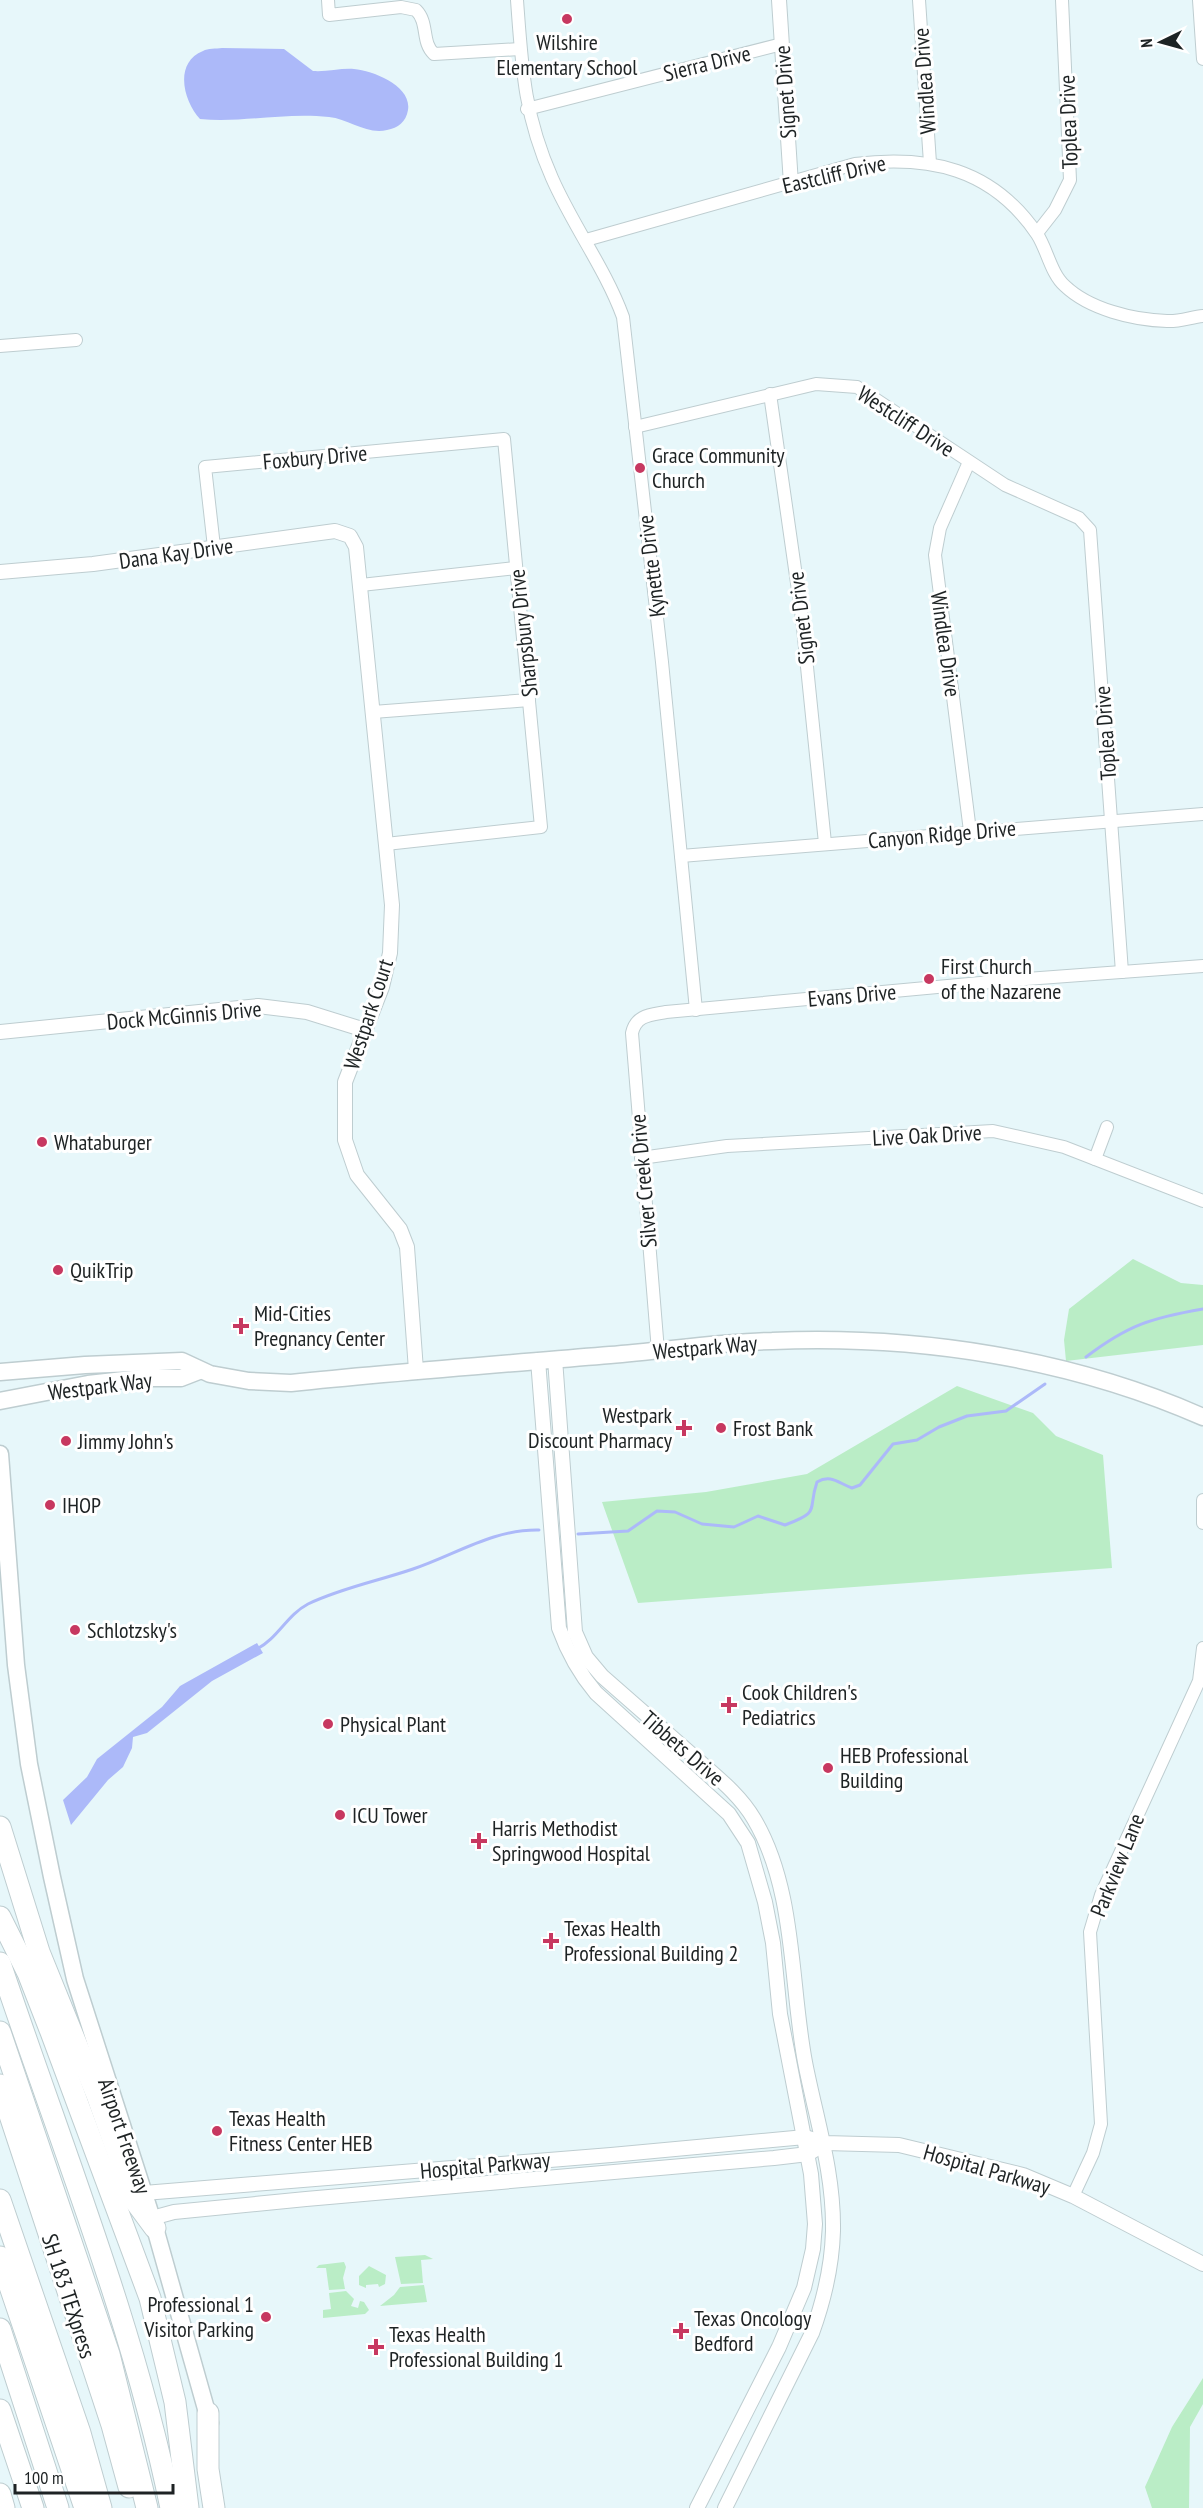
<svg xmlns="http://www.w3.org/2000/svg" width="1203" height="2508" viewBox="0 0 1203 2508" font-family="'PT Sans Narrow',sans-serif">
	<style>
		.green { fill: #baedc6 }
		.water { fill: #acb9f9 }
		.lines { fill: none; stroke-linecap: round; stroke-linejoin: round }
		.stream { stroke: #acb9f9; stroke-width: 3 }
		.minor-casing { stroke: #becdd0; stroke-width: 14 }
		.tertiary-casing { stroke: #becdd0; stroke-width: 16 }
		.secondary-casing { stroke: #becdd0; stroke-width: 19 }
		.motorway-casing { stroke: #becdd0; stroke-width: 23 }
		.minor { stroke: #fff; stroke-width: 12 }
		.tertiary { stroke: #fff; stroke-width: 14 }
		.secondary { stroke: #fff; stroke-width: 16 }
		.motorway { stroke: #fff; stroke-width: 21 }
		.poi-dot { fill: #c73860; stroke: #fff; stroke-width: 2 }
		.labels { text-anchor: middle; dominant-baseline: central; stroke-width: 6; stroke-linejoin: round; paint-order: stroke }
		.poi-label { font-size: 22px; fill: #1e2324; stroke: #fff; text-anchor: start }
		.street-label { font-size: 22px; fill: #1e2324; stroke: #fff }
	</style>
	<rect width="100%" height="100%" fill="#e7f7fa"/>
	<!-- green -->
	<g class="green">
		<polygon points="1133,1259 1181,1283 1203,1285 1203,1345 1066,1361 1064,1340 1069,1309"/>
		<polygon points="957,1386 1033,1413 1056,1436 1103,1455 1112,1568 638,1603 602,1502 706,1492 807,1474"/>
		<polygon points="425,2255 433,2259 421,2260 423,2283 401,2284 395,2257"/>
		<polygon points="344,2262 346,2267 343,2278 345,2289 329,2290 326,2268 316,2268 319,2265"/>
		<polygon points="369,2266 386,2275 385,2284 379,2287 378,2284 366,2285 366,2288 359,2285 359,2276"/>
		<polygon points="424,2285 427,2302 380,2306 394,2295 400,2287"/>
		<polygon points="346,2291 354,2299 351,2306 358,2308 360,2301 364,2302 369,2310 365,2314 323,2318 323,2310 331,2309 329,2293"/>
		<polygon points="1203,2378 1203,2404 1190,2427 1189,2508 1152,2508 1145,2487 1172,2427"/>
	</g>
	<!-- water -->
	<g class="water">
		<path d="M 222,48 L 284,49 L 313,71 C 327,72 341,68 354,69 C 374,71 412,86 408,110 C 406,122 398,128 387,130 C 367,135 349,119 329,117 C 286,112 243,123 200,119 C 184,102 173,63 203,51 C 208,48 216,49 222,48 Z"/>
		<polygon points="257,1643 263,1653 212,1681 147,1733 133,1737 132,1748 123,1767 108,1780 71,1825 63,1800 87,1777 97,1759 162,1707 180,1686"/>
	</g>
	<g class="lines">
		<!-- stream -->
		<g class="stream">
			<path d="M 1086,1357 C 1128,1325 1151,1318 1203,1309"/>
			<path d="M 578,1534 L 628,1531 L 657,1511 L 675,1512 L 702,1524 L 734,1527 L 758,1516 L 785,1525 C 822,1511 807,1511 817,1482 C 831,1474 838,1483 852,1488 L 860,1485 L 893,1444 L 917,1440 L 939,1427 L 967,1416 L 1006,1411 L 1045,1384"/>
			<path d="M 257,1649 C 278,1638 287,1615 308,1604 C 341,1588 378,1581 413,1569 C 455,1555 493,1529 539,1530"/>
		</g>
		<!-- minor casing -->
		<g class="minor-casing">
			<g id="minor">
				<path d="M 328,0 L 329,15 L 401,7 L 416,10 C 429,23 421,42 434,54 L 520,49"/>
				<path d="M 517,0 C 522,68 524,115 552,178 C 573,226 605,268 623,317 L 662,662 L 696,1010"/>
				<polyline points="919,0 930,163"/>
				<polyline points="1199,0 1203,59"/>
				<polyline points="527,109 782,44"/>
				<polyline points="1037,233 1055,210 1070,180 1062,0"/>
				<path d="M 586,240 L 855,164 C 929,155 992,168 1037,234 C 1047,249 1051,274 1065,286 C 1089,309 1133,320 1167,321 C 1178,322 1192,317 1203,316"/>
				<polyline points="0,346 76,340"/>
				<polyline points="770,394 802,618 825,843"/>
				<polyline points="635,427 816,384 857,387 1005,485 1079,518 1090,530 1122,972"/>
				<polyline points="969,462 940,528 935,555 970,831"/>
				<polyline points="214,547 205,467 504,439 541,827 386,844"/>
				<polyline points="361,585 516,568"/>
				<polyline points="373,712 529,700"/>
				<polyline points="681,856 1203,814"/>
				<polyline points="641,1158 727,1146 993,1131 1064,1147 1203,1201"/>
				<polyline points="1095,1159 1107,1127"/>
				<path d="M 658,1351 L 632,1033 C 636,1015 650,1015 666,1012 L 1013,980 L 1203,966"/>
				<polyline points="1203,1500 1203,1523"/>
				<polyline points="1073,2196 1093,2153 1101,2124 1090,1932 1101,1895 1199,1681 1203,1648"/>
			</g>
		</g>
		<!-- tertiary casing -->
		<g class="tertiary-casing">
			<g id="tertiary">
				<polyline points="779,0 791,184"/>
				<polyline points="0,572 93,564 335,531 350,536 356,547 392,905 390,953 382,987 345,1082 345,1140 357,1175 400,1229 407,1247 416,1370"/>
				<polyline points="0,1032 258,1006 307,1012 365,1030"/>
				<path d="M 555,1359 L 575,1632 L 586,1657 L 602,1676 C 632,1702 661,1728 691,1754 C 713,1774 739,1793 754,1819 C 796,1890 790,1983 805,2062 C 816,2119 834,2172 833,2231 C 832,2266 824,2300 812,2333 L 725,2508"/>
				<path d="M 538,1360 L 559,1628 C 568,1653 579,1673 596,1693 L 729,1814 L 748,1843 L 765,1902 L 773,1943 L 780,2014 L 811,2174 L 815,2224 L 813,2249 L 804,2288 L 779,2347 L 697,2508"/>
				<polyline points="144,2193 611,2155 805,2137 825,2143 899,2145 1023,2175 1073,2196 1203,2264"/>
				<polyline points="152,2218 174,2212 306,2199 774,2158 808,2154 816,2149"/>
			</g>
		</g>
		<!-- secondary casing -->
		<g class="secondary-casing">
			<g id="secondary">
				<path d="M 0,1372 L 85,1365 L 182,1361 L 210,1374 L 249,1381 L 291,1383 C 397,1372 503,1364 610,1355 C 664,1351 718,1342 772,1341 C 918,1335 1069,1358 1203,1417"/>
				<polyline points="0,1401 88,1384 142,1378 181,1378 199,1371"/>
				<polyline points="0,1454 16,1665 29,1764 52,1877 75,1979 155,2228 210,2423"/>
			</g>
		</g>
		<!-- motorway casing -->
		<g class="motorway-casing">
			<g id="motorway">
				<polyline points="0,1827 39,1952 97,2095 135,2201 155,2228"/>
				<polyline points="0,1917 28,1973 51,2032 150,2298 175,2402 188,2508"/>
				<path d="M 0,1963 C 60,2143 133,2321 171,2508"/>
				<polyline points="0,2032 109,2354 147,2508"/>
				<polyline points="0,2085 112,2425 129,2487"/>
				<polyline points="0,2200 80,2433 101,2508"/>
				<polyline points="0,2257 85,2508"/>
				<polyline points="0,2329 58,2508"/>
				<polyline points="0,2410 33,2508"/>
				<polyline points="208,2413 208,2469 214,2508"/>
				<polyline points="0,2494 4,2508"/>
			</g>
		</g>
		<!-- minor -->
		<use href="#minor" class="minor"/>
		<!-- tertiary -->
		<use href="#tertiary" class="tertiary"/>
		<!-- secondary -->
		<use href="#secondary" class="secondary"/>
		<!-- motorway -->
		<use href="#motorway" class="motorway"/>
	</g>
	<!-- markers -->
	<g class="poi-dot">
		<circle cx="567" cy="19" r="6"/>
		<circle cx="640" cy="468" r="6"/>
		<circle cx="929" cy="979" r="6"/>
		<circle cx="42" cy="1142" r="6"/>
		<circle cx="58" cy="1270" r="6"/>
		<path d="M238 1317h6v6h6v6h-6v6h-6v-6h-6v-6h6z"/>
		<path d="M681 1419h6v6h6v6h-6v6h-6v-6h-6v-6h6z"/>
		<circle cx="721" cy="1428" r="6"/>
		<circle cx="66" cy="1441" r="6"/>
		<circle cx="50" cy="1505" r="6"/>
		<circle cx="75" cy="1630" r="6"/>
		<path d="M726 1696h6v6h6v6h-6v6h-6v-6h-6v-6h6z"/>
		<circle cx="328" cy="1724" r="6"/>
		<circle cx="828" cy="1768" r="6"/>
		<circle cx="340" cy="1815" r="6"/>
		<path d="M476 1832h6v6h6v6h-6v6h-6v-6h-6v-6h6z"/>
		<path d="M548 1932h6v6h6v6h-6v6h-6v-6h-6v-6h6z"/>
		<circle cx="217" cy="2131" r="6"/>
		<circle cx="266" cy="2317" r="6"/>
		<path d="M678 2322h6v6h6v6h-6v6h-6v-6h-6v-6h6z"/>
		<path d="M373 2338h6v6h6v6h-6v6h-6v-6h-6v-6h6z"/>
	</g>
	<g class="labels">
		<!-- poi labels -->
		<g class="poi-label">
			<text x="567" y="42" text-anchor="middle">Wilshire<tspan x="567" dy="25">Elementary School</tspan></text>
			<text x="652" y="455">Grace Community<tspan x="652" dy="25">Church</tspan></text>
			<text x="941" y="966">First Church<tspan x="941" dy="25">of the Nazarene</tspan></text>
			<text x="54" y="1142">Whataburger</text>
			<text x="70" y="1270">QuikTrip</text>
			<text x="254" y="1313">Mid-Cities<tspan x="254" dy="25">Pregnancy Center</tspan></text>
			<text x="672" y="1415" text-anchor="end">Westpark<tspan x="672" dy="25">Discount Pharmacy</tspan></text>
			<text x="733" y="1428">Frost Bank</text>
			<text x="78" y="1441">Jimmy John's</text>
			<text x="62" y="1505">IHOP</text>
			<text x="87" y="1630">Schlotzsky's</text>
			<text x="742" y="1692">Cook Children's<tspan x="742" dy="25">Pediatrics</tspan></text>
			<text x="340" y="1724">Physical Plant</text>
			<text x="840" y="1755">HEB Professional<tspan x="840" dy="25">Building</tspan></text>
			<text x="352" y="1815">ICU Tower</text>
			<text x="492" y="1828">Harris Methodist<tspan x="492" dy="25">Springwood Hospital</tspan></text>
			<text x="564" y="1928">Texas Health<tspan x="564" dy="25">Professional Building 2</tspan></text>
			<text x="229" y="2118">Texas Health<tspan x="229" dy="25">Fitness Center HEB</tspan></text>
			<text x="254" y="2304" text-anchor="end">Professional 1<tspan x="254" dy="25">Visitor Parking</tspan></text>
			<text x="694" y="2318">Texas Oncology<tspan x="694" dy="25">Bedford</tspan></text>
			<text x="389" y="2334">Texas Health<tspan x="389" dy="25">Professional Building 1</tspan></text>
		</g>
		<!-- street labels -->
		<g class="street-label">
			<text transform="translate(707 63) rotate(-14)">Sierra Drive</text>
			<text transform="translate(924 81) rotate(-94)">Windlea Drive</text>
			<text transform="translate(785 92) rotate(-94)">Signet Drive</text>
			<text transform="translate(1068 122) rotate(-92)">Toplea Drive</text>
			<text transform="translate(834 174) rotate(-13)">Eastcliff Drive</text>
			<text transform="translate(906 421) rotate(33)">Westcliff Drive</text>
			<text transform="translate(315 457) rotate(-5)">Foxbury Drive</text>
			<text transform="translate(176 553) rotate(-8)">Dana Kay Drive</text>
			<text transform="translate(651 566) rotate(-97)">Kynette Drive</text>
			<text transform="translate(801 618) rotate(-97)">Signet Drive</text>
			<text transform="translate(523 633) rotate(-96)">Sharpsbury Drive</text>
			<text transform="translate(946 644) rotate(82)">Windlea Drive</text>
			<text transform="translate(1105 733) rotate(-94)">Toplea Drive</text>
			<text transform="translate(942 834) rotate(-5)">Canyon Ridge Drive</text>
			<text transform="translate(852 995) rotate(-5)">Evans Drive</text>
			<text transform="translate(368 1014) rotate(-72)">Westpark Court</text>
			<text transform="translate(184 1015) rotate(-5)">Dock McGinnis Drive</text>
			<text transform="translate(927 1135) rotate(-3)">Live Oak Drive</text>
			<text transform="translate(643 1181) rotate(-95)">Silver Creek Drive</text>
			<text transform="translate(705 1347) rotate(-5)">Westpark Way</text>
			<text transform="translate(100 1386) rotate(-7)">Westpark Way</text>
			<text transform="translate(683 1748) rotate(41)">Tibbets Drive</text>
			<text transform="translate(1117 1865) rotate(-68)">Parkview Lane</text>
			<text transform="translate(125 2136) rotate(71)">Airport Freeway</text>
			<text transform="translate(485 2165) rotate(-5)">Hospital Parkway</text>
			<text transform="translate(987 2169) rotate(16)">Hospital Parkway</text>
			<text transform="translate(69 2296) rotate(72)">SH 183 TEXpress</text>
		</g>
	</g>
	<!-- north arrow -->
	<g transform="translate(1161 42) rotate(265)" stroke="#ffffff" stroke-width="4.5" paint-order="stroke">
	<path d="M0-4.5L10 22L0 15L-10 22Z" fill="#1e2324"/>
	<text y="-9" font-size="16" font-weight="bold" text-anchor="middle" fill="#1e2324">N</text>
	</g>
	<!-- scale -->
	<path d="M15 2484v9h158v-9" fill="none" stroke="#1e2324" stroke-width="3"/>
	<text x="24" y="2484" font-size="18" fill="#1e2324" stroke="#ffffff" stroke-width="4.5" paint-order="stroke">100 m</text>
</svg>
